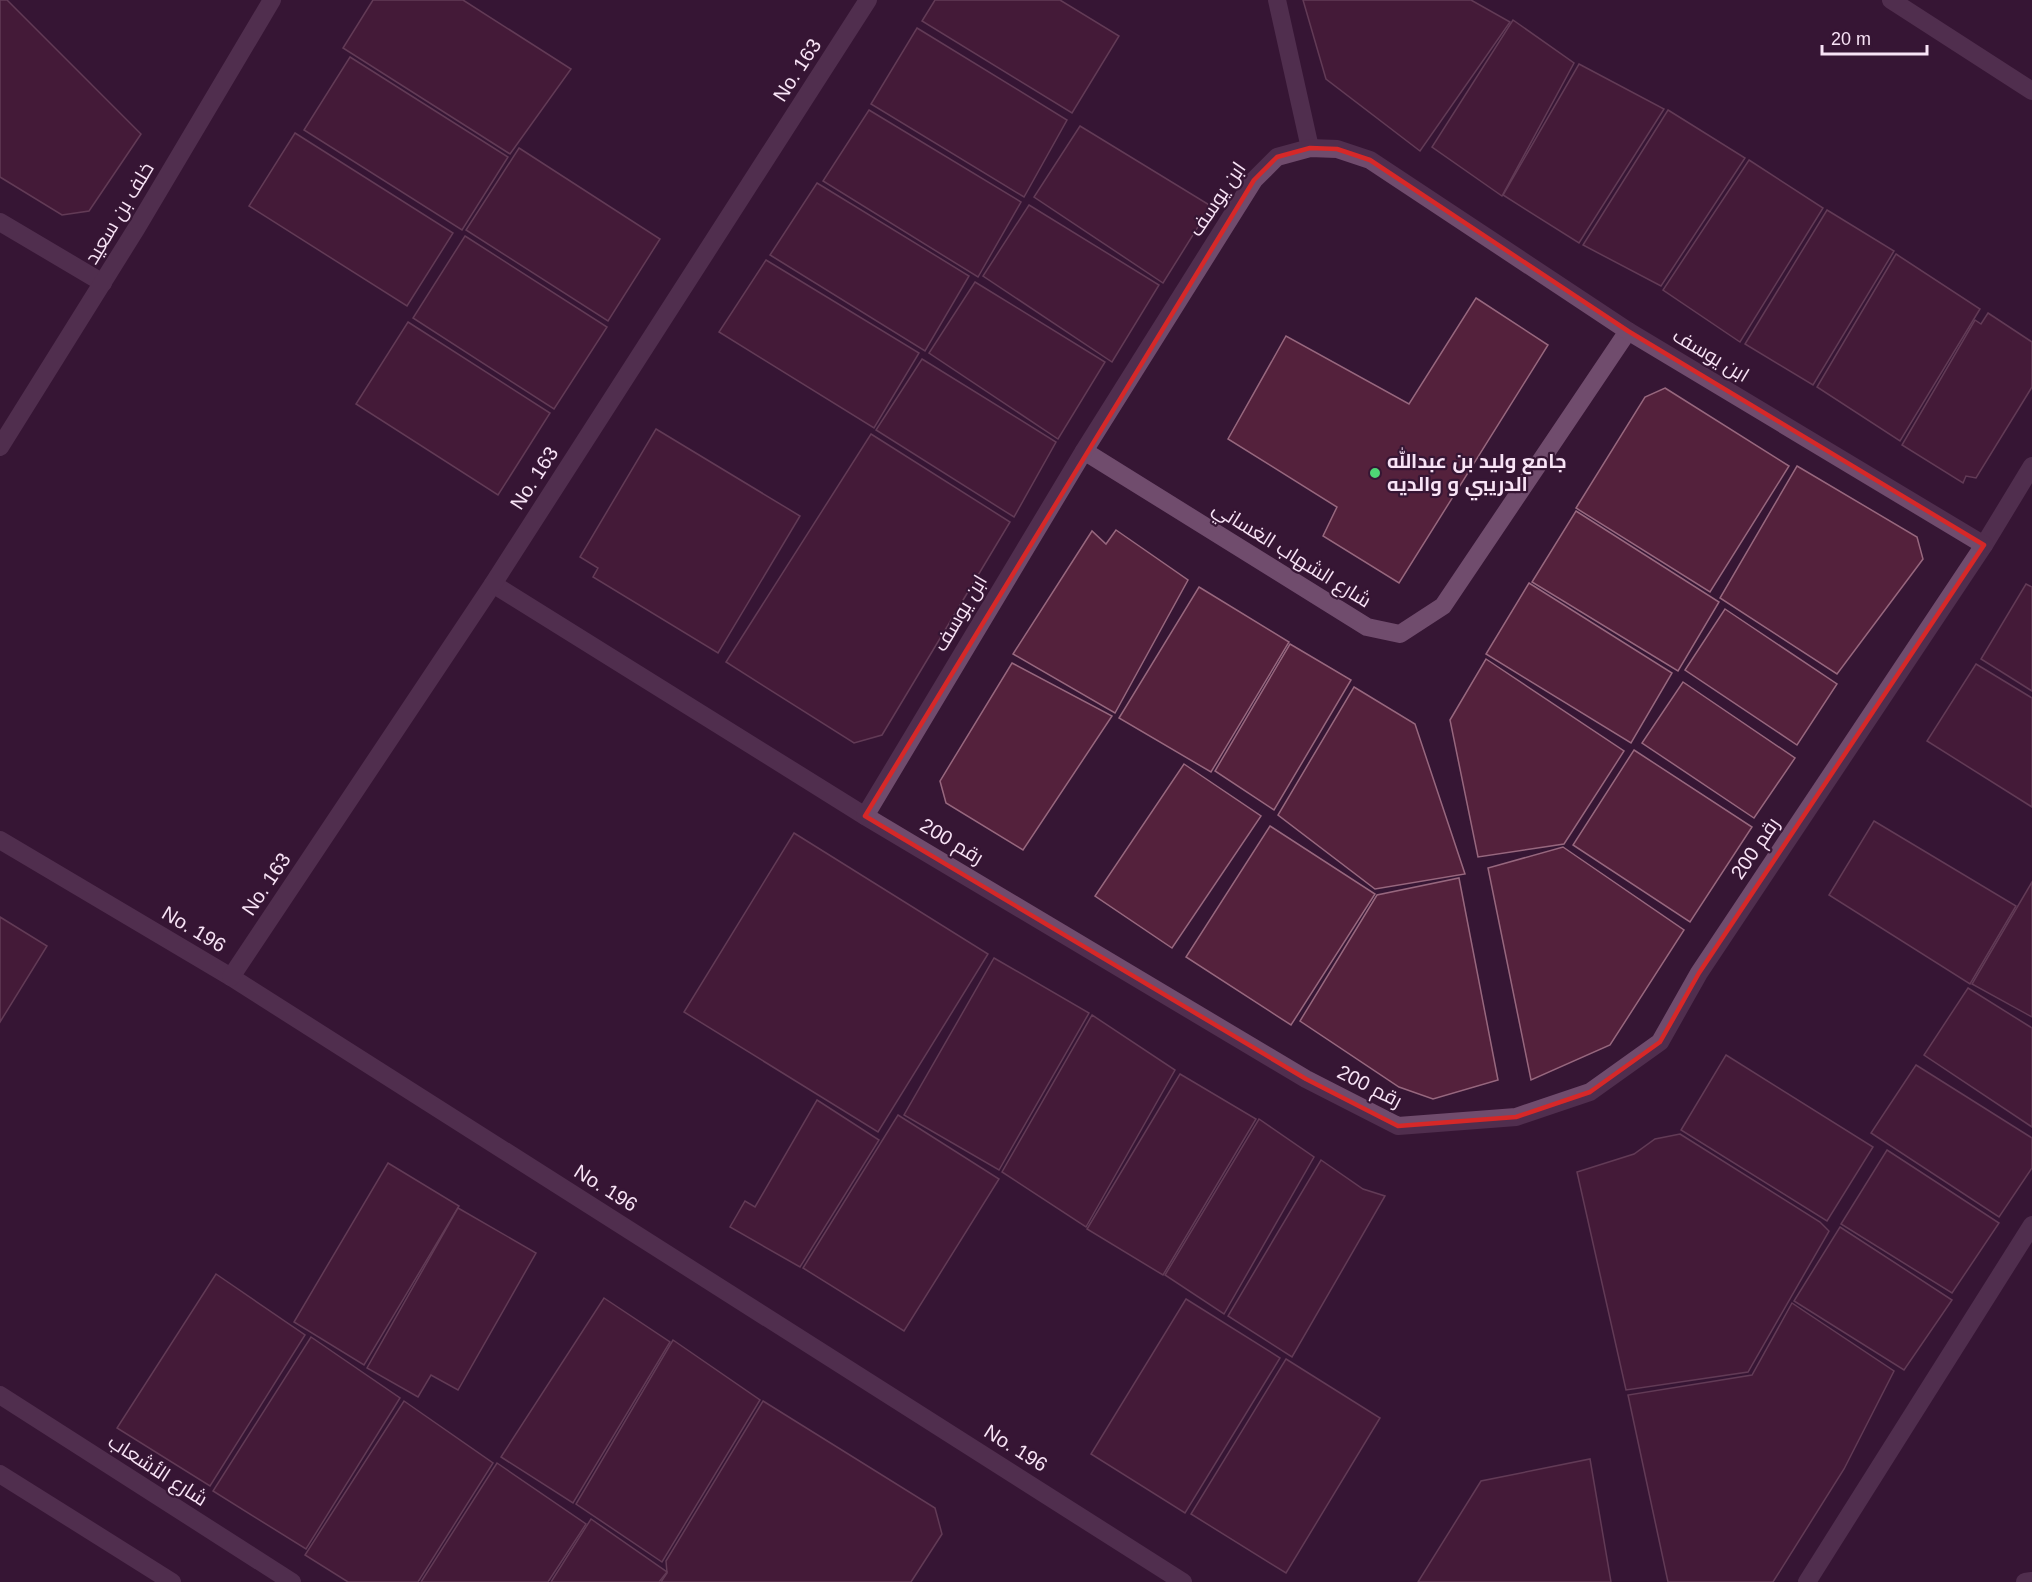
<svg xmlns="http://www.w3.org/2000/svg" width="2032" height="1582" viewBox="0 0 2032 1582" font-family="Helvetica,Cairo,sans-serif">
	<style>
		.building { fill: #54213c; stroke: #97677e; stroke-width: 1.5 }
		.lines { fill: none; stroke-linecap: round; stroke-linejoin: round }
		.minor { stroke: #704c6d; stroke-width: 18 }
		.marked { fill: none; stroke: #d62828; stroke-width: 4.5; stroke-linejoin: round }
		.poi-dot { fill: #4ed675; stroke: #361634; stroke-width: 2 }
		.labels { text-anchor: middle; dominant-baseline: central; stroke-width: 4.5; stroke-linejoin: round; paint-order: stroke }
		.street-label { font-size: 20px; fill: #f8e3f6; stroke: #361634 }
		.poi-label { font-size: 20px; font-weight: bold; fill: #f8e3f6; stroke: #361634; text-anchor: start }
	</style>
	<rect width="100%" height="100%" fill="#361634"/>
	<!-- building -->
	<g class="building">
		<polygon points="0,0 7,0 141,134 89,211 62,215 0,177"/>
		<polygon points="373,0 463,0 571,69 510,154 343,48"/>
		<polygon points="935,0 1060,0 1119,36 1072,113 922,21"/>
		<polygon points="1303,0 1471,0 1510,22 1420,151 1326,79"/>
		<polygon points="1513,20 1574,63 1502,196 1432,147"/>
		<polygon points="917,28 1067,120 1024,197 871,104"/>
		<polygon points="350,57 508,157 462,230 304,130"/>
		<polygon points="1579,64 1664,109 1579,243 1503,195"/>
		<polygon points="869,110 1021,202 978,277 823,181"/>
		<polygon points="1668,110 1745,158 1661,286 1583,245"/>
		<polygon points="1080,126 1211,206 1163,283 1034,197"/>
		<polygon points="295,133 453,233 407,306 249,206"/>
		<polygon points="519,148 660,239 608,321 466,230"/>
		<polygon points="1749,160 1823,208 1740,342 1663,290"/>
		<polygon points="817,183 969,276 925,351 770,255"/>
		<polygon points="1029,205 1159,285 1112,362 983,276"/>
		<polygon points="1827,210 1894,251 1813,385 1745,344"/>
		<polygon points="465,236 607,327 554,409 413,318"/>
		<polygon points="1896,254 1980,309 1900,441 1817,387"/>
		<polygon points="766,260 919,353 874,428 719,332"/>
		<polygon points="975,282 1105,362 1058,439 929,353"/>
		<polygon points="1476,298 1548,345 1399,583 1323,536 1337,507 1228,439 1286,336 1409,404"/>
		<polygon points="1988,313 2032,342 2032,387 1976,478 1966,476 1963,483 1902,445 1975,320 1981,324"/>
		<polygon points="408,322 550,413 498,495 356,404"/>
		<polygon points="922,359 1056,442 1014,517 876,430"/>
		<polygon points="1665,388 1789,466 1710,592 1576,508 1645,397"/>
		<polygon points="656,429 800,516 718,653 593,577 598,568 580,557"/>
		<polygon points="871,434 1010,522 882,735 854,743 726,662"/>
		<polygon points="1797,466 1917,537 1923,559 1837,674 1720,598"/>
		<polygon points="1576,511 1719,602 1678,671 1532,582"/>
		<polygon points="1116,530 1188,580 1115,713 1013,654 1092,531 1106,544"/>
		<polygon points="1529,583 1672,673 1631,743 1486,654"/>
		<polygon points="2026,584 2032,587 2032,691 1981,659"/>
		<polygon points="1199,587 1289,642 1211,772 1119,718"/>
		<polygon points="1725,609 1837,684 1797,745 1685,670"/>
		<polygon points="1290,644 1351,680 1274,810 1215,771"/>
		<polygon points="1486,659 1624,751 1564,844 1478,857 1450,720"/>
		<polygon points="1012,663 1112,716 1023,850 946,803 940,781"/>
		<polygon points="1976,664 2032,698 2032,807 1927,741"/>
		<polygon points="1683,682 1795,758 1754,818 1642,743"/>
		<polygon points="1354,687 1415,724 1465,874 1375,889 1278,815"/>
		<polygon points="1634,750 1752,827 1690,922 1573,845"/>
		<polygon points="1184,764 1261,816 1172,948 1095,896"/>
		<polygon points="1874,821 2016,906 1970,984 1829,895"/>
		<polygon points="1270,826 1375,894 1291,1025 1186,957"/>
		<polygon points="794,833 988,954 878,1132 684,1012"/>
		<polygon points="1563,847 1684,930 1610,1045 1531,1080 1488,868"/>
		<polygon points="1459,878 1498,1080 1433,1099 1399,1087 1300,1021 1377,895"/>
		<polygon points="2032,882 2032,1017 1972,984"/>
		<polygon points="0,917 47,946 0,1022"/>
		<polygon points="994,958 1089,1013 999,1170 904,1115"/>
		<polygon points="1968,988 2032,1028 2032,1127 1924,1055"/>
		<polygon points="1092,1015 1175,1070 1086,1227 1002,1172"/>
		<polygon points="1726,1055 1873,1147 1827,1221 1681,1130"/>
		<polygon points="1916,1065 2032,1138 2032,1168 1999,1217 1871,1133"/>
		<polygon points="1180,1074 1256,1119 1163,1275 1087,1229"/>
		<polygon points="817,1100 879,1140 800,1267 730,1227 745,1201 755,1207"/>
		<polygon points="898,1115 999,1179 904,1331 803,1268"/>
		<polygon points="1259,1119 1314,1157 1224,1314 1165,1275"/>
		<polygon points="1680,1134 1820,1222 1829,1231 1748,1372 1626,1390 1577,1172 1634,1154 1655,1139"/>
		<polygon points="1887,1150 1999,1223 1952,1293 1841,1224"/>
		<polygon points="1321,1160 1363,1189 1385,1196 1292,1357 1228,1316"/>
		<polygon points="388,1163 459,1206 364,1365 294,1322"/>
		<polygon points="458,1208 536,1253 458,1390 431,1375 418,1397 367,1368"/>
		<polygon points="1840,1227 1952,1300 1904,1370 1794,1301"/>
		<polygon points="216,1274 305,1335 210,1486 117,1428"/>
		<polygon points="604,1298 670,1342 573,1503 501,1457"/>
		<polygon points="1186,1299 1280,1358 1185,1513 1091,1454"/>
		<polygon points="1792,1303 1894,1371 1844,1469 1773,1582 1668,1582 1628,1395 1752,1375"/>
		<polygon points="311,1337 400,1398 306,1549 213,1491"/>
		<polygon points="673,1340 760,1400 662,1562 576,1504"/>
		<polygon points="1286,1359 1380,1418 1286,1573 1191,1514"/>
		<polygon points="404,1401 493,1463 418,1582 348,1582 305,1555"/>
		<polygon points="763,1401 935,1508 942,1534 911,1582 661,1582 667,1573 666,1561"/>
		<polygon points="1590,1459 1611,1582 1418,1582 1481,1481"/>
		<polygon points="497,1463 586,1524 548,1582 421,1582"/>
		<polygon points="591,1519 667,1572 659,1582 551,1582"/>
	</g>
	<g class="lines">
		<!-- minor -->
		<g class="minor">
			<polyline points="1277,0 1310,148"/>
			<polyline points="1891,0 2032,91"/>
			<polyline points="0,222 103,283"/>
			<polyline points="0,447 136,229 272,0"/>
			<polyline points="1084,451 1367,627 1400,634 1443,606 1628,331"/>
			<polyline points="493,584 865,816 1306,1079 1398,1126 1516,1117 1590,1092 1660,1042 1699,973 1984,545 2032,466"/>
			<polyline points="865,816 1084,451 1254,180 1277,157 1310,148 1337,149 1370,160 1628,331 1984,545"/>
			<polyline points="0,840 231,977 1183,1582"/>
			<polyline points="231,977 493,584 868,0"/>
			<polyline points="0,1395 292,1582"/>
			<polyline points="0,1474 172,1582"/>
			<polyline points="1807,1582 2032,1225"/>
			<polyline points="2025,1582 2032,1581"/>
		</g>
	</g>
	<!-- marked area -->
	<path d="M0 0H2032V1582H0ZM 1310,148 L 1337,149 L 1370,160 L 1628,331 L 1984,545 L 1699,973 L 1660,1042 L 1590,1092 L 1516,1117 L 1398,1126 L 1306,1079 L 865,816 L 1254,180 L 1277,157 Z" fill="#361634" fill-opacity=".55" fill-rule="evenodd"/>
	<path class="marked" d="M 1310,148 L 1337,149 L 1370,160 L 1628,331 L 1984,545 L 1699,973 L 1660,1042 L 1590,1092 L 1516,1117 L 1398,1126 L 1306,1079 L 865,816 L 1254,180 L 1277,157 Z"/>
	<!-- markers -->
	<circle class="poi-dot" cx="1375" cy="473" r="6"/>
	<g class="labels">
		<!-- street labels -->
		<g class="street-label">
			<text transform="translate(797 70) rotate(-57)">No. 163</text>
			<text transform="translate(1217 199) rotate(-56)">ابن يوسف</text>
			<text transform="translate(119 213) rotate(-59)">خلف بن سعيد</text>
			<text transform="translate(1711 355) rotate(31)">ابن يوسف</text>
			<text transform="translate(534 478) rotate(-57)">No. 163</text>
			<text transform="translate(1292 554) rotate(32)">شارع الشهاب الغساني</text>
			<text transform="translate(960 613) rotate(-59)">ابن يوسف</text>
			<text transform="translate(952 841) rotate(31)">رقم 200</text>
			<text transform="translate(1755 848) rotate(-56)">رقم 200</text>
			<text transform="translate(266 884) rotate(-56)">No. 163</text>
			<text transform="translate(194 929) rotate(31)">No. 196</text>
			<text transform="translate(1370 1086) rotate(27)">رقم 200</text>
			<text transform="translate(606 1188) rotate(32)">No. 196</text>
			<text transform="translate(1016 1448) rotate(32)">No. 196</text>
			<text transform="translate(158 1470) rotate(33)">شارع الأشعاب</text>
		</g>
		<!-- poi labels -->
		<g class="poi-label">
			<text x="1387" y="461">جامع وليد بن عبدالله<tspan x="1387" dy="23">الدريبي و والديه</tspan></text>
		</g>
	</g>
	<!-- scale -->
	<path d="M1822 45v9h105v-9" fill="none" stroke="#f8e3f6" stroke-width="3"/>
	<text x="1831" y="45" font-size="18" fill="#f8e3f6" stroke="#361634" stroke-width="4.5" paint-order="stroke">20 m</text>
</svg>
